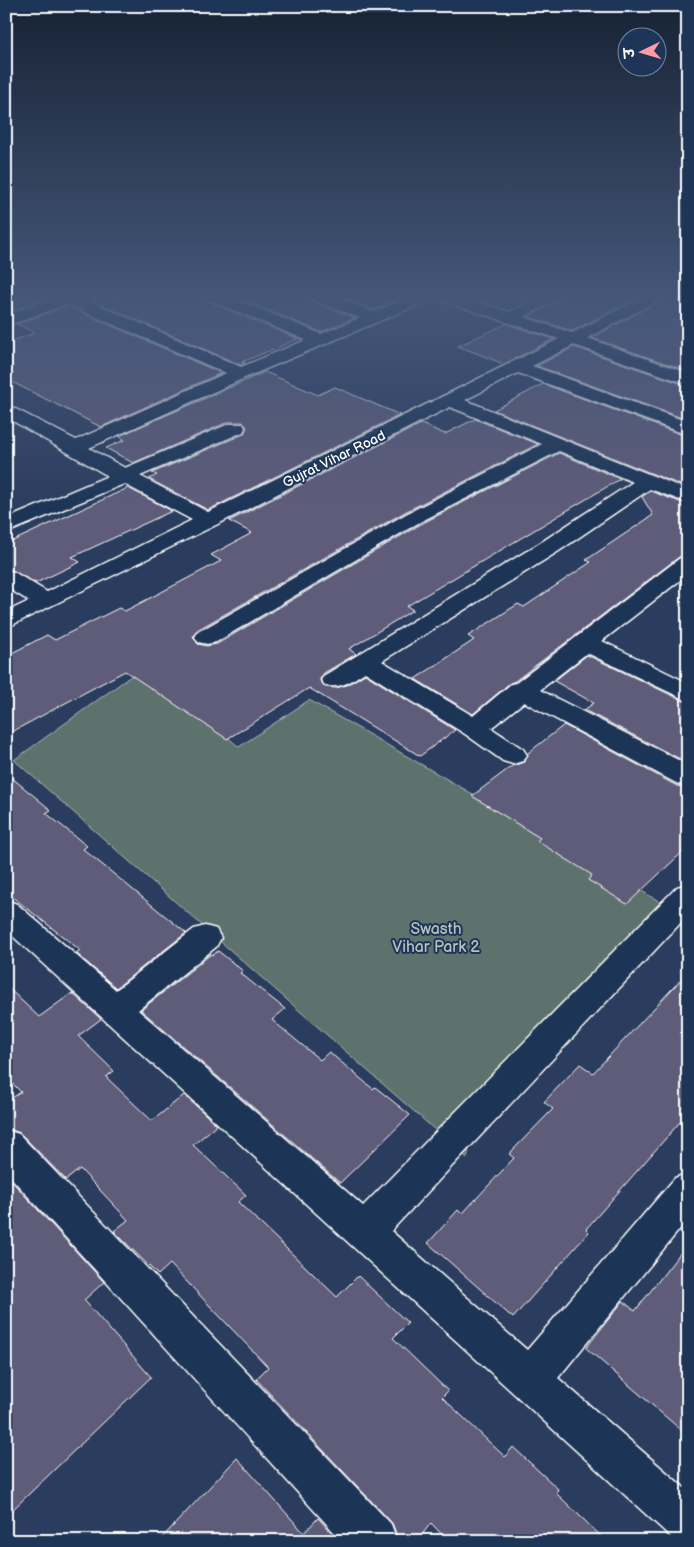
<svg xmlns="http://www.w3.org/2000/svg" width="694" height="1547" viewBox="0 0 694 1547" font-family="'Balsamiq Sans','Playpen Sans Deva',sans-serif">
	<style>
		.green { fill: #5d726d; stroke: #aeb8b6 }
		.building { fill: #5e5b79; stroke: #fff }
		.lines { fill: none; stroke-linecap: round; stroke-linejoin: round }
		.minor-casing { stroke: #fff; stroke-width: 3 }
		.minor { fill: #1d3557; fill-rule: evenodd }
		.labels { text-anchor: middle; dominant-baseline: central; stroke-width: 4; stroke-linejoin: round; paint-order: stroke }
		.far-street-label { font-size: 14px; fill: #fff; stroke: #1d3557 }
		.park-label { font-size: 16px; fill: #b6c0bd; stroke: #1d3557 }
	</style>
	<rect width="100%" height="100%" fill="#2a3d5e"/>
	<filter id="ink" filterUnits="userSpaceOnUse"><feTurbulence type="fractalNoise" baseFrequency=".02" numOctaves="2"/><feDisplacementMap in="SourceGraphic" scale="10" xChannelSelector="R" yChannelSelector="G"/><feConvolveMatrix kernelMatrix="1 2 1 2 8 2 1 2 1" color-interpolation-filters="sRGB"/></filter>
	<g filter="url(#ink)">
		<!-- green -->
		<g class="green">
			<polygon points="6,295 81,295 6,323"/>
			<polygon points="145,666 239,747 309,700 671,908 481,1097 467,1158 14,760"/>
		</g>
		<!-- building -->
		<g class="building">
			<polygon points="128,295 201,295 204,300 298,339 242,362 245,363 241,365 102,305"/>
			<polygon points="231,295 305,295 308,300 355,318 321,332"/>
			<polygon points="336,295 408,295 374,310"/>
			<polygon points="568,295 643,295 572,331 529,317"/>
			<polygon points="670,295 688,295 688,371 592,338"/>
			<polygon points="68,306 86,315 221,373 101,427 6,379 6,343 35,333 17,324"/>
			<polygon points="506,324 554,339 504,364 458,346"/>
			<polygon points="574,347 688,386 688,420 537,366"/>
			<polygon points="265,372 318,395 335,387 400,415 208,510 149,479 157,475 152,473 244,434 247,427 243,422 228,422 133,463 106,448 125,440 119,436"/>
			<polygon points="543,384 688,437 688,488 494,410"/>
			<polygon points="475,419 538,444 405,512 197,630 193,636 198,644 207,646 217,644 421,524 559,453 620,479 407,606 413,610 349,649 356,654 324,673 320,679 325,687 336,688 347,685 365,674 455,730 420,756 309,688 227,739 125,671 6,735 6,656 47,635 55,640 119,608 125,611 221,561 211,555 252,533 229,521 421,424 445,434"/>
			<polygon points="128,488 172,511 72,557 80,562 36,583 6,568 6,544"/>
			<polygon points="650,491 688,505 688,554 679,557 515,681 510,683 473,714 415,679 474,640 468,636 518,604 524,607 591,562 586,560 653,515 642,497"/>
			<polygon points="587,655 688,703 688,763 584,710 594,703 554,681"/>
			<polygon points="564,725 677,786 688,788 688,847 627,904 588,880 592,875 537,841 540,838 472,796 512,766 525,762 528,753"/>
			<polygon points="6,773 51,810 46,813 87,846 83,849 186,933 116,988 76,953 80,950 6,892"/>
			<polygon points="218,951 243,971 240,973 285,1009 272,1020 320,1060 329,1052 373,1089 375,1087 410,1115 340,1183 141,1010 211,954 213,955"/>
			<polygon points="688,972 688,1113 586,1229 589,1232 513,1318 428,1243 458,1210 462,1214 514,1158 509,1154 553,1109 544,1102 580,1064 593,1073"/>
			<polygon points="6,986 39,1017 72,993 101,1019 78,1036 114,1071 106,1077 152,1121 184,1095 217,1125 193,1145 246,1195 238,1202 337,1297 358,1276 408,1323 393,1338 448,1391 442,1397 505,1457 513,1447 558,1489 556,1493 606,1541 448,1541 431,1523 417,1541 399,1541 392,1523 256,1379 268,1367 170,1264 158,1275 114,1231 128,1220 80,1169 66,1180 20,1133 6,1128 6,1102 21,1092 6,1077"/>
			<polygon points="6,1175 104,1282 84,1300 151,1377 6,1516"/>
			<polygon points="688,1243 688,1436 586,1348 623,1301 635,1311"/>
			<polygon points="237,1458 304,1533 318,1518 339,1541 159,1541"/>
		</g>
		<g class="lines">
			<!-- minor casing -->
			<g class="minor-casing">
				<g id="minor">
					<path d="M 62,295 L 98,295 L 89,301 L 241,367 L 306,340 L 205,298 L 203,295 L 225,295 L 321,334 L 360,318 L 309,298 L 307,295 L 330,295 L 374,312 L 414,295 L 456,295 L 509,312 L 544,295 L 564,295 L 524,317 L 572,333 L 648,295 L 668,295 L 587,338 L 688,373 L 688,384 L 574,345 L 532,366 L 688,422 L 688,435 L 518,373 L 465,400 L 688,490 L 688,503 L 650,489 L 559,551 L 382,661 L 473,716 L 511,684 L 516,683 L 680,558 L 688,556 L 688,574 L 602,641 L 688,683 L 688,701 L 587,653 L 540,690 L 688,765 L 688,786 L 678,784 L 524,702 L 491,728 L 523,749 L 527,755 L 523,761 L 513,764 L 503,761 L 465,734 L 365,672 C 352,680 341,690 325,685 L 321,680 L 325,675 L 543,541 L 633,482 L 559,451 L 420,522 L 216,642 L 207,644 L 198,642 L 195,637 L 198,632 L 406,514 L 542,444 L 450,407 L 216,525 L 6,628 L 6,612 L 29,601 L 6,587 L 6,570 L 14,572 L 47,592 L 192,520 L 124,484 L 6,533 L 6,519 L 108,476 L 6,417 L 6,404 L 76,440 L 226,373 L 87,313 L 70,303 L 6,326 L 6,315 ZM 434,298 L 559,339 L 208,512 L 140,476 L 243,432 L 245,428 L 243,424 L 229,424 L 125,468 L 89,448 L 247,377 Z"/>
					<polygon points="688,884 688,915 391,1231 527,1350 675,1178 688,1173 688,1219 558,1378 688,1491 688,1541 672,1538 6,930 6,900 17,904 116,990 194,929 205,926 216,929 221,938 216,947 138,1010 363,1206 677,887"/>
					<polygon points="6,1130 19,1134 391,1524 397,1541 342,1541 6,1172"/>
				</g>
			</g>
			<!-- minor -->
			<use href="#minor" class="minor"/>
		</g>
	</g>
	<!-- sky -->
	<linearGradient id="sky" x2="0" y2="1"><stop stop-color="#172234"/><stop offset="0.58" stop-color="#445779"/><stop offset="1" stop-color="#445779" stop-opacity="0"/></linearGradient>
	<rect width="694" height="512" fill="url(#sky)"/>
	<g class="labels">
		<!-- far-street labels -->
		<g class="far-street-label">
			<text transform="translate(334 459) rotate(-26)">Gujrat Vihar Road</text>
		</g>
		<!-- park labels -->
		<g class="park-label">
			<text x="436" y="929">Swasth<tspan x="436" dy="18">Vihar Park 2</tspan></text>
		</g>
	</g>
	<!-- margin -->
	<rect width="694" height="1547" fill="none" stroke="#1d3557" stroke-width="25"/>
	<rect x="12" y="12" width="669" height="1522" fill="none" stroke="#fff" stroke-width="2" filter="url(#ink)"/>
	<!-- north arrow -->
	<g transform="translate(642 52) rotate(265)"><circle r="24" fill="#1d3557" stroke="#77869a"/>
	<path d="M0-4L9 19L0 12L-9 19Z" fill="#ff9aa2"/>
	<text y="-8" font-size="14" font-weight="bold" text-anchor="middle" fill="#ffffff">उ</text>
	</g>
</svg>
